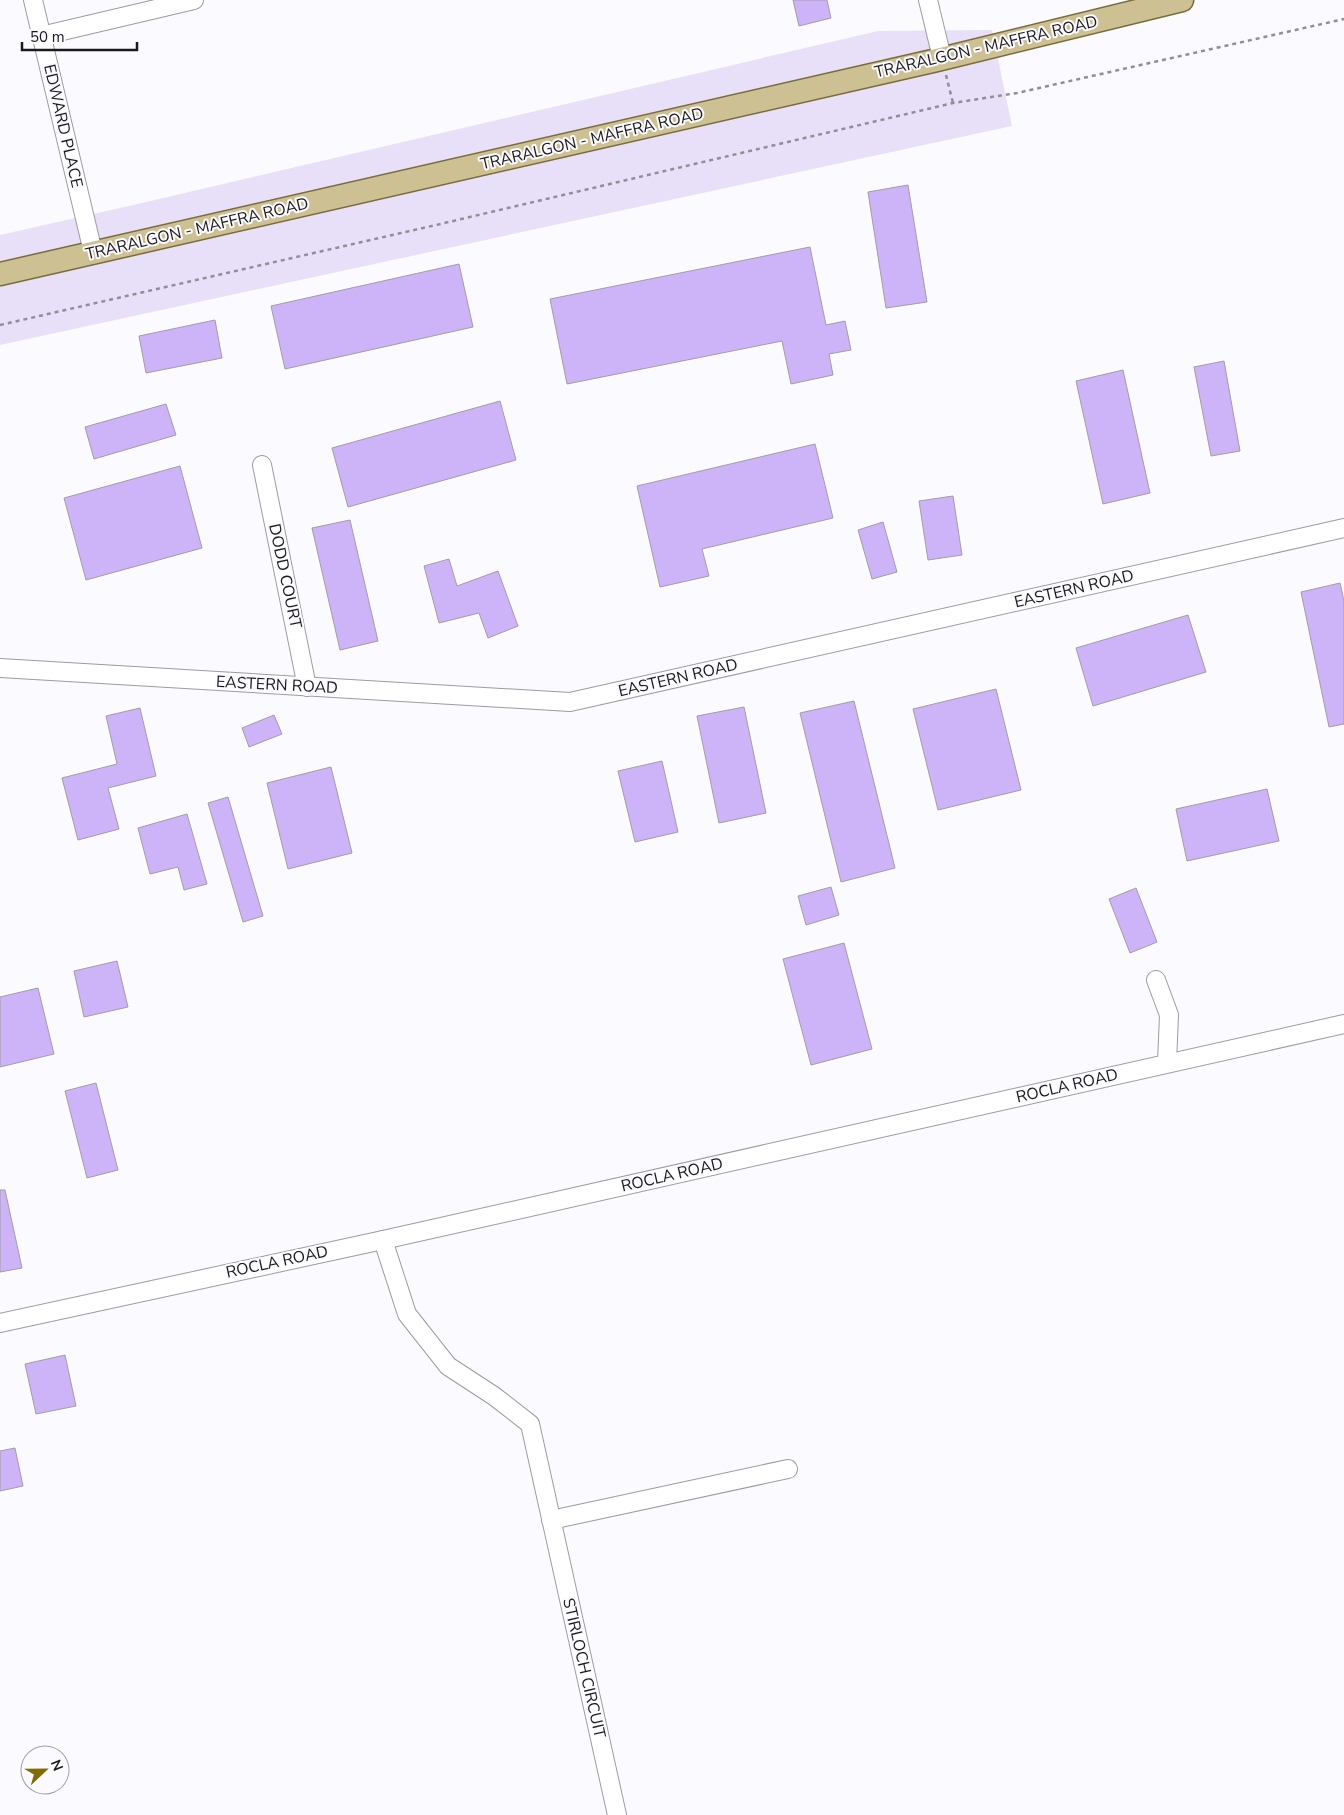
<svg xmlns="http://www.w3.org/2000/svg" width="1344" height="1815" viewBox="0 0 1344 1815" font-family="'Nunito Sans',sans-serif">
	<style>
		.green { fill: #e8e0f8 }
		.building { fill: #cdb3f8; stroke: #a19ea6 }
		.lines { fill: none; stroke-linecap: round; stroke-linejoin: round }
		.minor-casing { stroke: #9e9ba3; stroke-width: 20 }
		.major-casing { stroke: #796c3b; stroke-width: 25 }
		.path { stroke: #908f93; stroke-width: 2.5; stroke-dasharray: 4 4; stroke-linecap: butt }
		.minor { stroke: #fff; stroke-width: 18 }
		.major { stroke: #cdc193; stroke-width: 22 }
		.labels { text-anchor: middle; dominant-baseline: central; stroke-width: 4; stroke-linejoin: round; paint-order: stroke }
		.street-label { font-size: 16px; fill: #1a191c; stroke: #fbfafe }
	</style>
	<rect width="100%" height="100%" fill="#fbfafe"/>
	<!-- green -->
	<polygon class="green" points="992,30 1012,126 0,345 0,235 142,203 878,31"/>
	<!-- building -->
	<g class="building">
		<polygon points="793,0 827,0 831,18 799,26"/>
		<polygon points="908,185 927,302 886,308 868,192"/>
		<polygon points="810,247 826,325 845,321 851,350 829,354 833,375 791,384 782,341 567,384 550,299"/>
		<polygon points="459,264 473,327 285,369 271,306"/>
		<polygon points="215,320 222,358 146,373 139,336"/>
		<polygon points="1224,361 1240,451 1211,456 1194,367"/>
		<polygon points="1123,370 1150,493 1103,504 1076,381"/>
		<polygon points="500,401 516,460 348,507 332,448"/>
		<polygon points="166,404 176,435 94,459 85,427"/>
		<polygon points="815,444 833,518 702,549 709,576 660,587 637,486"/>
		<polygon points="180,466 202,548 86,580 64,498"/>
		<polygon points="953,496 962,555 928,560 919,501"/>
		<polygon points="350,520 378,641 340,650 312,528"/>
		<polygon points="883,522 897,572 872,579 858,530"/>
		<polygon points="449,559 457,586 498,571 518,626 488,638 479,613 439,623 424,566"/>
		<polygon points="1340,583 1344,601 1344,724 1329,727 1301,592"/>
		<polygon points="1188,615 1206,672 1093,706 1076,648"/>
		<polygon points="996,689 1021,790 938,810 913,709"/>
		<polygon points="854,701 895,868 841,882 800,713"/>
		<polygon points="744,707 766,813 719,823 697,716"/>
		<polygon points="140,708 156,776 108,788 119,829 78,840 62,778 117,764 106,716"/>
		<polygon points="274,715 282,734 249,747 242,728"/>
		<polygon points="662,761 678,832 635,842 618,771"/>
		<polygon points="331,767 352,853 288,869 267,783"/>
		<polygon points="1267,789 1279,841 1187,861 1176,809"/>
		<polygon points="228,797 263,916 243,922 208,803"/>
		<polygon points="187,814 207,884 184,890 178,867 150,874 138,828"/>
		<polygon points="831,887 839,915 806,925 798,896"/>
		<polygon points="1136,888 1157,942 1130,953 1109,899"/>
		<polygon points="844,943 872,1049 811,1065 783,959"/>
		<polygon points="117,961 128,1007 84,1017 74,971"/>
		<polygon points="38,988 54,1054 0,1067 0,997"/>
		<polygon points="96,1083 118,1170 87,1178 65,1091"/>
		<polygon points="0,1190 5,1190 22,1268 0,1272"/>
		<polygon points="65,1355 76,1406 36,1414 25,1364"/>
		<polygon points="15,1448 23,1486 0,1491 0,1451"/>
	</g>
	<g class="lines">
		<!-- minor casing -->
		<g class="minor-casing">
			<g id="minor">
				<polyline points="33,0 93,252"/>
				<polyline points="928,0 942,58"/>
				<polyline points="41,36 194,0"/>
				<polyline points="262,465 307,687"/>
				<polyline points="0,668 570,702 1344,528"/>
				<polyline points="1156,980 1169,1015 1167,1063"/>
				<polyline points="383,1240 407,1314 448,1366 494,1396 530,1424 617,1815"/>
				<polyline points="0,1323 383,1240 1344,1024"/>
				<polyline points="551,1520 788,1469"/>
			</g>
		</g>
		<!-- major casing -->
		<g class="major-casing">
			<polyline id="major" points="0,274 937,60 1182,0"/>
		</g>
		<!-- path -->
		<g class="path">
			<polyline points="946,75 953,103"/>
			<polyline points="0,325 436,225 953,103 1017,93 1344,19"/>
		</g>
		<!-- minor -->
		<use href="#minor" class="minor"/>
		<!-- major -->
		<use href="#major" class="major"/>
	</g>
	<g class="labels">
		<!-- street labels -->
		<g class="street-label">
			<text transform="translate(986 47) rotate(-13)">TRARALGON - MAFFRA ROAD</text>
			<text transform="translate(63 126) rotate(77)">EDWARD PLACE</text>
			<text transform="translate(592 139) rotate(-13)">TRARALGON - MAFFRA ROAD</text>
			<text transform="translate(197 229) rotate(-13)">TRARALGON - MAFFRA ROAD</text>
			<text transform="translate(285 576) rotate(78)">DODD COURT</text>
			<text transform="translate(1074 589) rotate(-13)">EASTERN ROAD</text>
			<text transform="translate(678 678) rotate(-13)">EASTERN ROAD</text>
			<text transform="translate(277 685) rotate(3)">EASTERN ROAD</text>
			<text transform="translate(1067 1086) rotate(-13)">ROCLA ROAD</text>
			<text transform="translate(672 1175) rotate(-13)">ROCLA ROAD</text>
			<text transform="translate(277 1262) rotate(-12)">ROCLA ROAD</text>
			<text transform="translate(584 1668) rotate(77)">STIRLOCH CIRCUIT</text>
		</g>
	</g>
	<!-- north arrow -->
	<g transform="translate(45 1770) rotate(68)"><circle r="24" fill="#fbfafe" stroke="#a1a0a4"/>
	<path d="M0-4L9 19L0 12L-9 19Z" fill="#806b05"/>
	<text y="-8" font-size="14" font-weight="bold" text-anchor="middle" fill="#1a191c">N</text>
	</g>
	<!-- scale -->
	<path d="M22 42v8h115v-8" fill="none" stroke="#1a191c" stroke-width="2.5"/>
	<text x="30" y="42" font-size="15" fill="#1a191c" stroke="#fbfafe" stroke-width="4" paint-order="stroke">50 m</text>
</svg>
